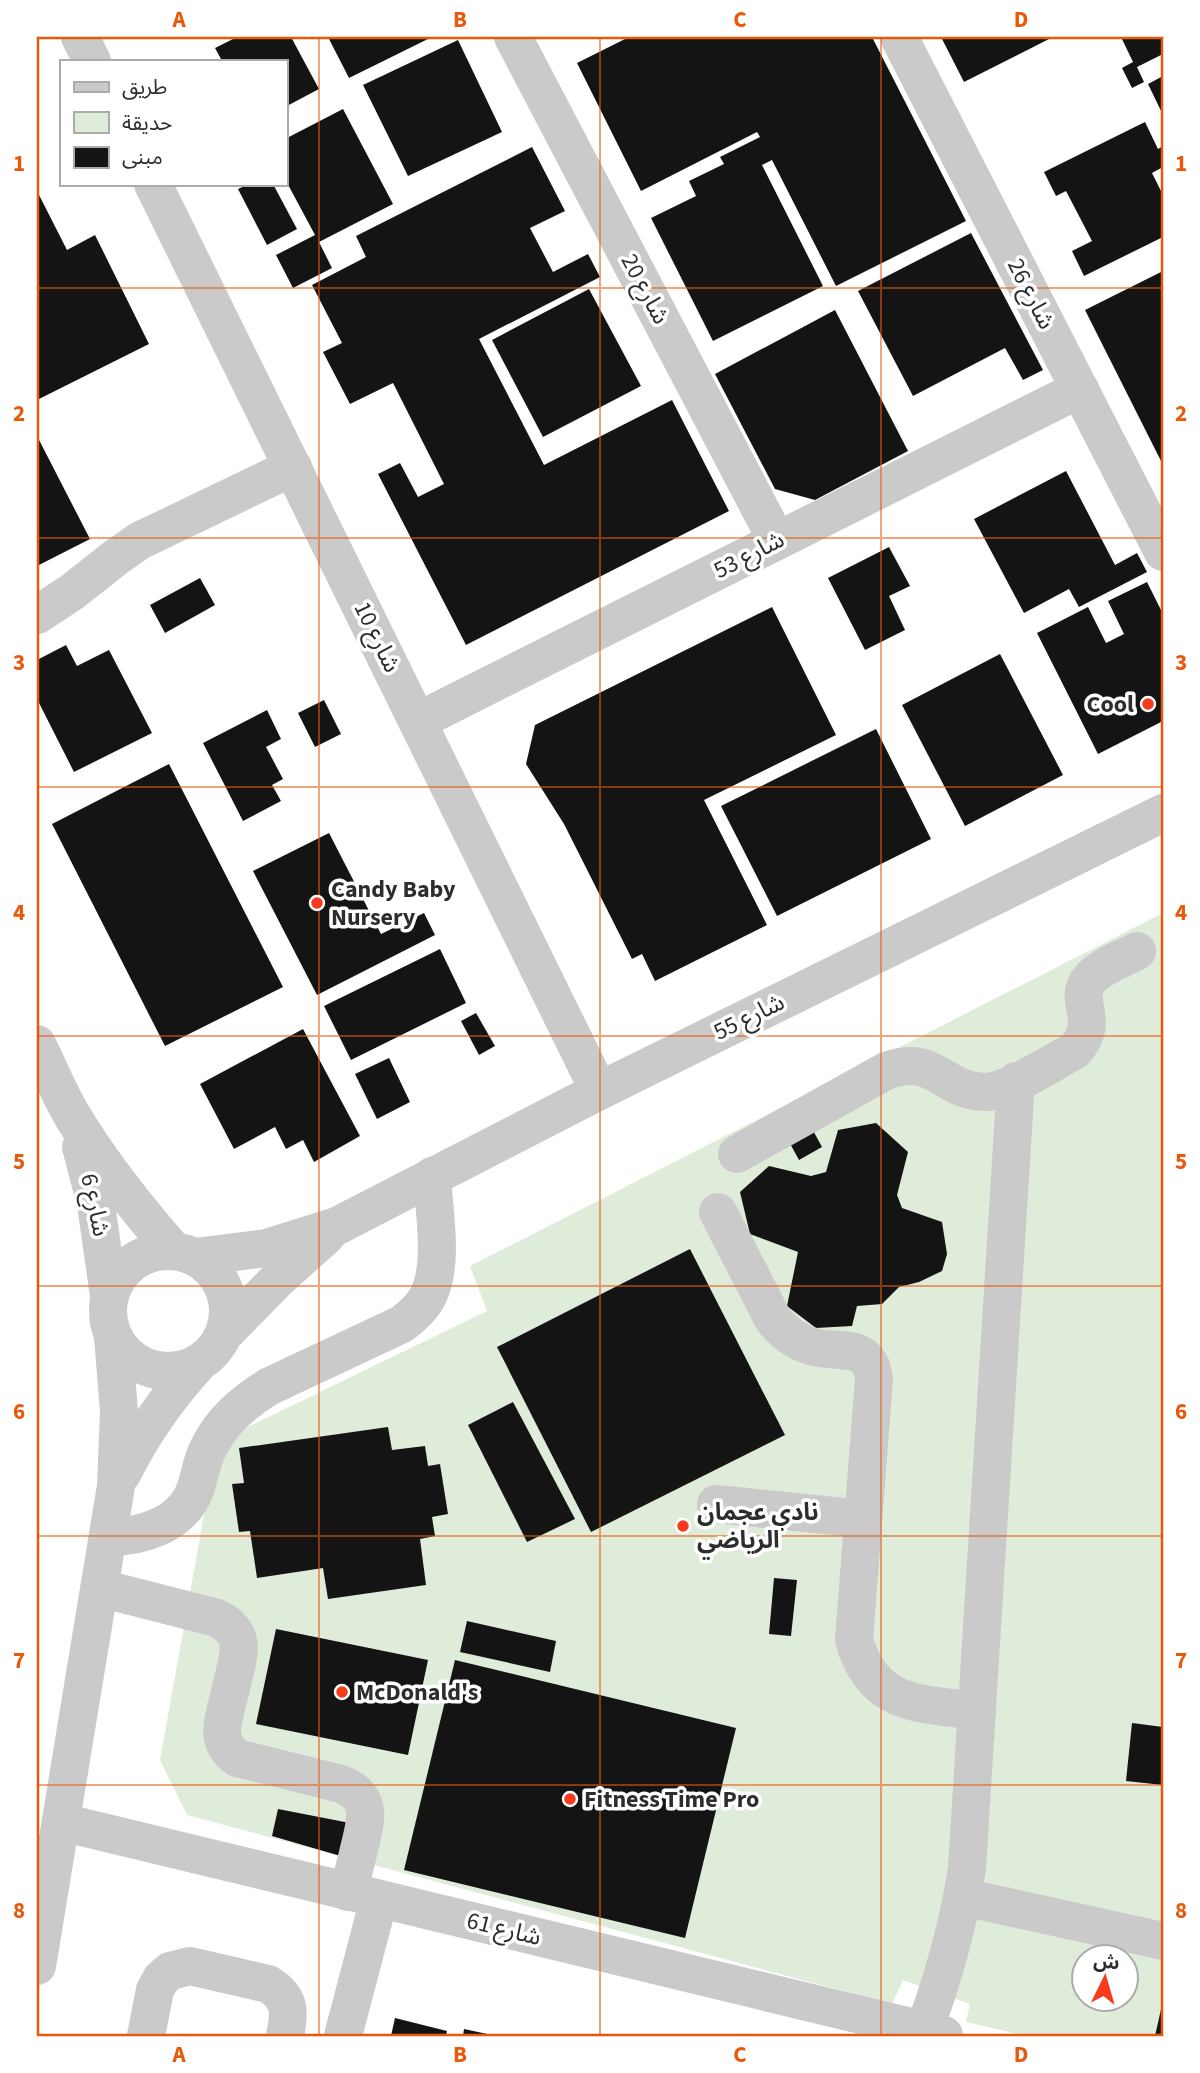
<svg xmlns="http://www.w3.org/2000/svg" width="1200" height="2073" viewBox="0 0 1200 2073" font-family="'Source Sans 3','Noto Sans Arabic',sans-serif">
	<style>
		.green { fill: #dfecd9; fill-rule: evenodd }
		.building { fill: #141414 }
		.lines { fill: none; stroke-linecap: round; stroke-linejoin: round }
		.minor { stroke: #cacaca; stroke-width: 38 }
		.grid { fill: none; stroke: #e8590c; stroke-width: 2; stroke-opacity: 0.55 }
		.poi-dot { fill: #f63b1d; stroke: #fff; stroke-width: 2.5 }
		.labels { text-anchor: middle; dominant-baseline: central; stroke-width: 7; stroke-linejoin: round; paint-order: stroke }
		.street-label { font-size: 24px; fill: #2d2d2d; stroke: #fff }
		.poi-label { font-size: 24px; font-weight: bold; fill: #2d2d2d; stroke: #fff; text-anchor: start }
		.neatline { fill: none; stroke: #e8590c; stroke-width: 2.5 }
		.grid-label { font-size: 23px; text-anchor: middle; font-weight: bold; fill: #e8590c }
	</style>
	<rect width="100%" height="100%" fill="#fff"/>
	<!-- green -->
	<path class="green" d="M 1163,913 L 1163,2036 L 1027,2036 L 966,2022 L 970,2004 L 903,1980 L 892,2004 L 187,1815 L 160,1760 L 217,1442 L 487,1311 L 470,1266 ZM 1084,1958 L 1126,1958 L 1126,2000 L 1084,2000 Z"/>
	<!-- building -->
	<g class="building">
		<polygon points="237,37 291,37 319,89 285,107 285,61 222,61 215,48"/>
		<polygon points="328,37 432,37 349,78"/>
		<polygon points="629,37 872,37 966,221 836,286 772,160 762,165 823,286 713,341 651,218 696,196 689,181 724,164 720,157 760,137 757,132 641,191 577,63"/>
		<polygon points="941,37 1053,37 964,82"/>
		<polygon points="1121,37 1163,37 1163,54 1137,67 1144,82 1132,88 1122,68 1133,62"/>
		<polygon points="458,40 502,132 408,176 363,85"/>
		<polygon points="1163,76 1163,115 1148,84"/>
		<polygon points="343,109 393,204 319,242 332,268 293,288 276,255 315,235 285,179 285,139"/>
		<polygon points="1145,122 1158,149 1163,146 1163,167 1152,173 1163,195 1163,237 1084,276 1072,251 1092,241 1066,191 1056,196 1044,172"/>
		<polygon points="532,147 565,211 530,228 553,272 588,254 600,277 479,339 544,465 672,400 729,511 466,645 378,474 400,463 418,497 444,484 393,383 350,404 323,352 342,343 312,285 366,257 356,236"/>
		<polygon points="249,184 273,184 297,229 267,245 238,189"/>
		<polygon points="37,191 67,250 95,235 149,344 37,400"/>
		<polygon points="971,233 1043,370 1023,380 1005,348 913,396 858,291"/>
		<polygon points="1163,271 1163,465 1085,310"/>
		<polygon points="589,289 641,386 543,437 492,340"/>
		<polygon points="835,310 908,451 815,500 775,489 715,374"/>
		<polygon points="37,436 90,539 37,566"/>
		<polygon points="1066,471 1115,565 1137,553 1147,572 1079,607 1069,589 1024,613 974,519"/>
		<polygon points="889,547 910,586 889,596 905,630 865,650 828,578"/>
		<polygon points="200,578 215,605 165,633 150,605"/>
		<polygon points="1147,582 1163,614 1163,721 1098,754 1037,633 1088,607 1106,643 1124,634 1108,601"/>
		<polygon points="772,607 836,735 704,800 767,925 655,981 642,954 632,959 564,824 526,764 535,725"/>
		<polygon points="66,645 77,666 109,650 152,733 74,772 37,699 37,660"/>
		<polygon points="1000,654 1063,775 965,826 902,705"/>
		<polygon points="324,700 341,734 315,747 298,713"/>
		<polygon points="267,710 281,739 266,747 283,779 272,785 281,801 243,821 203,743"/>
		<polygon points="876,729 931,839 777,916 721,806"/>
		<polygon points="169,764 283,987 165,1046 52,824"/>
		<polygon points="329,833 381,934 424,913 435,935 317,995 253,871"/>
		<polygon points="440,949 466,1003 351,1060 324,1006"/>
		<polygon points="476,1013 495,1046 479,1055 461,1021"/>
		<polygon points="303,1029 360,1136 314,1162 303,1140 286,1149 275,1127 234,1149 200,1084"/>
		<polygon points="389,1058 410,1102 377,1119 355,1074"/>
		<polygon points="876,1123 908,1152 897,1195 902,1208 942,1222 947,1254 942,1271 919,1282 899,1287 882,1304 857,1306 852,1326 816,1328 787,1306 798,1252 750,1234 740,1192 769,1166 811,1176 826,1172 838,1130"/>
		<polygon points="810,1125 822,1147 799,1160 787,1138"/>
		<polygon points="690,1249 785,1435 591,1532 497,1347"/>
		<polygon points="513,1402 575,1519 527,1542 468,1425"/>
		<polygon points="388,1427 392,1450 425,1446 428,1466 440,1464 448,1514 432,1517 435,1536 420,1539 426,1585 328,1599 323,1568 257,1578 250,1531 239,1532 232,1484 244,1483 239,1448"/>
		<polygon points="774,1578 797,1580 791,1636 769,1634"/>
		<polygon points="467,1621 556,1641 550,1672 460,1652"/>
		<polygon points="276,1629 428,1660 408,1755 256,1724"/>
		<polygon points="455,1660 736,1728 685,1938 404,1870"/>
		<polygon points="1132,1723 1163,1727 1163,1785 1126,1781"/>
		<polygon points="278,1809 350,1823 344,1857 272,1836"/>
		<polygon points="1162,2005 1163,2036 1155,2036"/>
		<polygon points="395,2018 447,2031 446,2036 391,2036"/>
		<polygon points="464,2029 492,2035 492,2036 463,2036"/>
	</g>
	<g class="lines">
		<!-- minor -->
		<g class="minor">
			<polyline points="80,37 92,61"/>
			<polyline points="513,37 777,541"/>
			<polyline points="899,37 1163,552"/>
			<polyline points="153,184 599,1091"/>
			<polyline points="37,615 72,592 115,558 139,541 293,467"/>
			<polyline points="418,721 1080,389"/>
			<path d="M 37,1044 C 49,1068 59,1094 73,1117 C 102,1165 137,1209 174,1251"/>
			<polyline points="81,1147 96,1204 109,1296"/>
			<path d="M 737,1154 L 886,1071 C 936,1052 942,1093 987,1092 C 1009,1091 1053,1062 1074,1051 C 1103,1020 1071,1001 1090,979 C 1100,966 1123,959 1137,951"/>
			<path d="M 718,1212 L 773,1319 C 784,1333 796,1342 814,1347 C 841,1354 869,1341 874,1379 L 854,1640 C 873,1707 919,1703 977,1711"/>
			<circle cx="168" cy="1311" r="60"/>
			<polyline points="195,1257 267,1248 337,1226 599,1091 1163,813"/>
			<polyline points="225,1333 279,1278 327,1235"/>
			<path d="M 122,1474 C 142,1434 167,1398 197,1365"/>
			<polyline points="716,1504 863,1519"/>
			<path d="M 108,1537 C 141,1537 182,1525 195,1490 C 200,1477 201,1462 208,1449 C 221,1421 243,1403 268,1387 L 402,1324 C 412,1316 422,1308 428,1296 C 444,1265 434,1211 432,1176"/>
			<path d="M 100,1588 L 217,1618 C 246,1633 240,1651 233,1679 C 230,1693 226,1707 223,1722 C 220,1738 224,1748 237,1758 L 341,1784 C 374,1797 366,1821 359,1849 C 356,1863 352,1877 348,1892"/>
			<polyline points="61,1822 944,2035"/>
			<polyline points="963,1897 1163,1941"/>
			<polyline points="37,1966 116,1486 119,1411 113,1337"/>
			<path d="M 919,2029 L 927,2022 C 945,1972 959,1922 967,1868 L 1016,1081"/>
			<path d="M 146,2036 L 155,1990 L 161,1979 L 170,1971 L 190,1966 L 268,1984 C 291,1998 290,2012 285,2036"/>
			<polyline points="343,2036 379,1899"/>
		</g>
	</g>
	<!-- grid -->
	<path class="grid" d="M 319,37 L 319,2036M 600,37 L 600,2036M 881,37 L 881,2036M 37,288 L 1163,288M 37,538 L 1163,538M 37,787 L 1163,787M 37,1036 L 1163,1036M 37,1286 L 1163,1286M 37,1536 L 1163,1536M 37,1785 L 1163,1785"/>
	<!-- markers -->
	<g class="poi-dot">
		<circle cx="1148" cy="704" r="7"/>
		<circle cx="317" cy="903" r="7"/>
		<circle cx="683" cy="1526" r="7"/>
		<circle cx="342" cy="1692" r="7"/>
		<circle cx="570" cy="1799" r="7"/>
	</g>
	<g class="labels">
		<!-- street labels -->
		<g class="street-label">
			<text transform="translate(645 289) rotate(62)">شارع 20</text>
			<text transform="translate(1031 294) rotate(63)">شارع 26</text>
			<text transform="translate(749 555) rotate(-27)">شارع 53</text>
			<text transform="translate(377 637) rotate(64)">شارع 10</text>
			<text transform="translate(749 1017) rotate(-26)">شارع 55</text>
			<text transform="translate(95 1205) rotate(78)">شارع 6</text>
			<text transform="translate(504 1929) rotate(14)">شارع 61</text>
		</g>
		<!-- poi labels -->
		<g class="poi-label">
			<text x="1134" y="704" text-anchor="end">Cool</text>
			<text x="331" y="889">Candy Baby<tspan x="331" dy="28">Nursery</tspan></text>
			<text x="697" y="1512">نادي عجمان<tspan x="697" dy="28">الرياضي</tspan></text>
			<text x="356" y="1692">McDonald's</text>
			<text x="584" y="1799">Fitness Time Pro</text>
		</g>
	</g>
	<!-- border -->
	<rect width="1200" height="2073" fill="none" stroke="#ffffff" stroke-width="77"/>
	<!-- legend -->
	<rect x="60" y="60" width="228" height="126" fill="#ffffff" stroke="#ababab" stroke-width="2"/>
	<rect x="74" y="82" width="35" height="10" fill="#cacaca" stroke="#ababab" stroke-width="2"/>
	<text x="122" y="94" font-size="21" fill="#2d2d2d">طريق</text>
	<rect x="74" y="112" width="35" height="21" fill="#dfecd9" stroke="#ababab" stroke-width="2"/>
	<text x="122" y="130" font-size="21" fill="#2d2d2d">حديقة</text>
	<rect x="74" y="147" width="35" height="21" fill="#141414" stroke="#ababab" stroke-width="2"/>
	<text x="122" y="164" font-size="21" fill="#2d2d2d">مبنى</text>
	<!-- north arrow -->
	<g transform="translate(1105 1978) rotate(5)"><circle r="33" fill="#ffffff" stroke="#ababab" stroke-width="2"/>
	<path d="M0-5L12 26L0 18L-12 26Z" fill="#f63b1d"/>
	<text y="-10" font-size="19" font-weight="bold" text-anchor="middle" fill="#2d2d2d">ش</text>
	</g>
	<rect x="38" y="38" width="1124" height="1997" class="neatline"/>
	<g class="grid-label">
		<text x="179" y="27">A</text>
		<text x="460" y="27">B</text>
		<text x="740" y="27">C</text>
		<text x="1021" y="27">D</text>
		<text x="19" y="171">1</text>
		<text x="1181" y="171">1</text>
		<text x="19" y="421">2</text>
		<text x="1181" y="421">2</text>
		<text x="19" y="670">3</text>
		<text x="1181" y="670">3</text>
		<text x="19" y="920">4</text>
		<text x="1181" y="920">4</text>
		<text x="19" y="1169">5</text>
		<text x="1181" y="1169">5</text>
		<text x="19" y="1419">6</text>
		<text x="1181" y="1419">6</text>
		<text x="19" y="1668">7</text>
		<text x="1181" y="1668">7</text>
		<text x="19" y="1918">8</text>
		<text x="1181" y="1918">8</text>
		<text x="179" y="2062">A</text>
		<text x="460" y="2062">B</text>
		<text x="740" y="2062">C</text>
		<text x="1021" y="2062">D</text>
	</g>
</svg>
